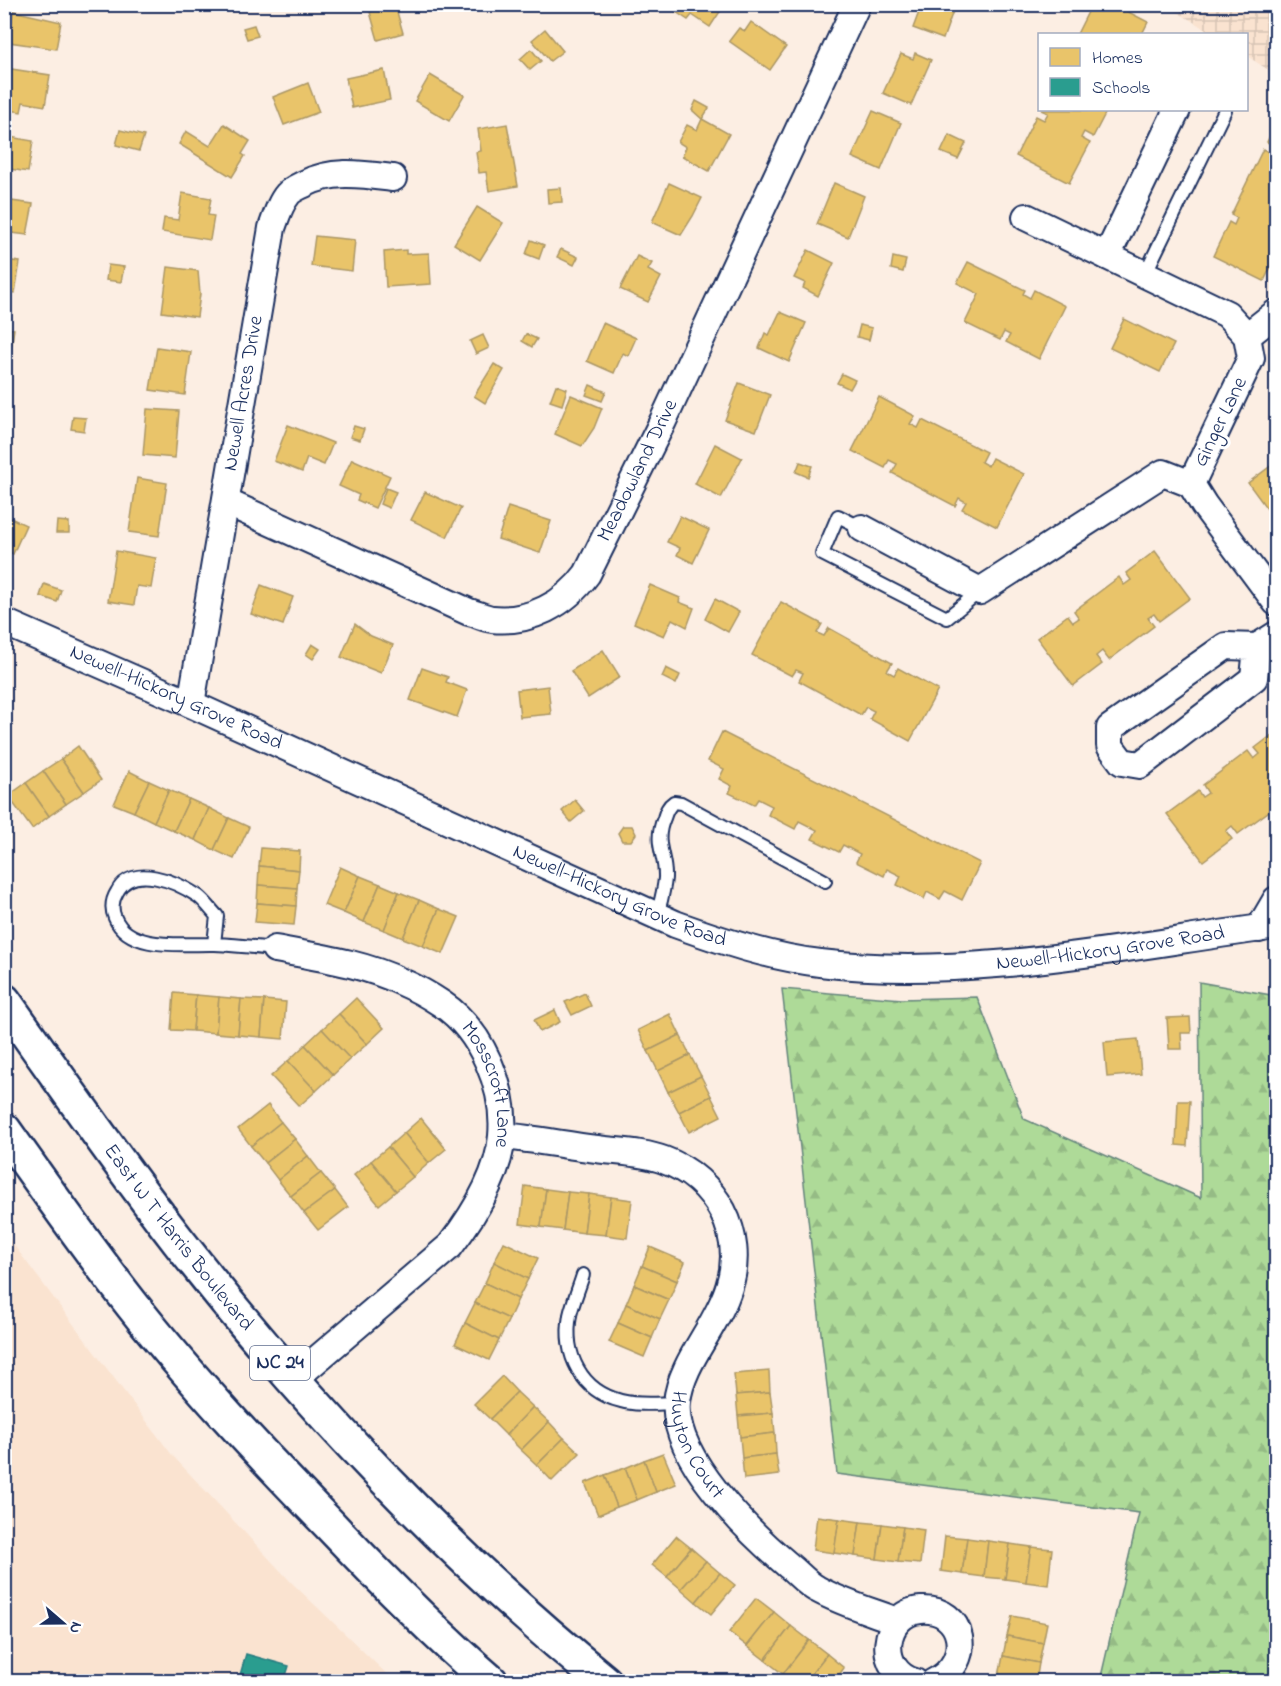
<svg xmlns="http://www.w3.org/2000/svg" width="1281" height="1686" viewBox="0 0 1281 1686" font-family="'Indie Flower',sans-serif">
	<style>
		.built { fill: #fae3d0 }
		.industrial { fill: url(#industrial-grid) }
		.forest { fill: url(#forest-firs); stroke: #64847b; stroke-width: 1.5 }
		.homes { fill: #e9c46a; stroke: #ab9766; stroke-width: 1.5 }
		.schools { fill: #2a9d8f; stroke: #267c80; stroke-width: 1.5 }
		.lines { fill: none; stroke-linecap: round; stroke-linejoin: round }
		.lane-casing { stroke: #1b2f5e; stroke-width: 16 }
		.street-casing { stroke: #1b2f5e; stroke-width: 30 }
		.primary-casing { stroke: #1b2f5e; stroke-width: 38 }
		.lane { stroke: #fff; stroke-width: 12 }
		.street { stroke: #fff; stroke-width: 26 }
		.primary { stroke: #fff; stroke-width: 33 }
		.labels { text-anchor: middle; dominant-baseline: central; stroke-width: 6; stroke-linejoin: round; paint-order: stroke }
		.shield { fill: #fff; stroke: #5f6d8e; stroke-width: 1.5 }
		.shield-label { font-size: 20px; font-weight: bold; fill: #1b2f5e }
		.street-label { font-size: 21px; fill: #1b2f5e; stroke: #fff }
	</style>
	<defs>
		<pattern id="industrial-grid" width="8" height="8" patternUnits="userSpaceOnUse" patternTransform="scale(1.5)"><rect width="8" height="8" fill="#fae3d0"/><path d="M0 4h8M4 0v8" fill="none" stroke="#d6c3b5"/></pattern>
		<pattern id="forest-firs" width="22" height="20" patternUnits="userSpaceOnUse" patternTransform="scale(1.5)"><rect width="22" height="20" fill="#aeda98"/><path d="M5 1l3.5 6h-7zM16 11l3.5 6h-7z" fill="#95bb85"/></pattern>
	</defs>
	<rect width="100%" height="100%" fill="#fceee3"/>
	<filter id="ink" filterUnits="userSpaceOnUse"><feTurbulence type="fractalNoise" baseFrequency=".0167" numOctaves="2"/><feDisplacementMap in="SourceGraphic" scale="12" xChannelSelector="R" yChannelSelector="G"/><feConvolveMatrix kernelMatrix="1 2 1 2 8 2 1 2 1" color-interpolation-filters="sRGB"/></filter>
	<g filter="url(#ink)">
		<!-- built -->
		<polygon class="built" points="4,1232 172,1455 291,1582 394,1681 5,1681"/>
		<!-- industrial -->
		<polygon class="industrial" points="1166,5 1276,5 1276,75 1247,56 1246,34 1213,34"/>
		<!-- forest -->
		<polygon class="forest" points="1199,982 1276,996 1276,1681 1100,1681 1139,1513 837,1474 782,989 902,999 977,997 1024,1119 1201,1198"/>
		<!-- homes -->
		<g class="homes">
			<polygon points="672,4 725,4 710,27 692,15 688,20 670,8"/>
			<polygon points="922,4 935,4 953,11 943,39 913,28"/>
			<polygon points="1092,4 1113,4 1148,22 1142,34 1077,34"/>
			<polygon points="395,5 403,33 378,40 370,12"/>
			<polygon points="13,11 61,22 56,49 9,42"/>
			<polygon points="751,22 786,47 770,70 729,41 739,28 745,31"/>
			<polygon points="254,25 258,36 247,39 243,28"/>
			<polygon points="545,29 563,51 550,61 532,40"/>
			<polygon points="531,49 541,61 530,70 520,59"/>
			<polygon points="915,53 931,60 911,105 883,93 901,54 913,59"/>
			<polygon points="5,68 50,75 45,106 23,102 21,112 4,109"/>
			<polygon points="384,70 390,100 352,108 346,78"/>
			<polygon points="430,75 464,95 449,121 415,101"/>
			<polygon points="308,83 319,112 284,125 273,97"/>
			<polygon points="696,101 709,108 702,119 692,110"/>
			<polygon points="1041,110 1107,110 1093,137 1084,132 1081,138 1090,143 1069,183 1016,156 1036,116 1044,120 1048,113"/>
			<polygon points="873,111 901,123 881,170 852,157"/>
			<polygon points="702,119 729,134 709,171 682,156 686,147 678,142 687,125 697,130"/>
			<polygon points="1276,123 1276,238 1272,244 1276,247 1276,256 1264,281 1213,256 1229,222 1234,225 1237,218 1231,215 1263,149 1270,153 1274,146 1267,142"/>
			<polygon points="224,124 250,141 242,154 245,156 232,177 179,144 186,131 210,146"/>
			<polygon points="507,124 518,186 489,191 486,172 479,173 476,152 481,151 478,129"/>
			<polygon points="120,130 144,136 139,151 116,145"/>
			<polygon points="949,135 966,143 958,159 941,152"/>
			<polygon points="4,136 33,141 28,172 4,168"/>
			<polygon points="669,183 702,198 693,216 681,235 652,222"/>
			<polygon points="834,183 864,196 848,237 817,224"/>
			<polygon points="561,188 562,202 548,203 547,189"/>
			<polygon points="182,193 211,198 208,215 214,216 210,240 162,232 164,218 178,220"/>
			<polygon points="4,200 33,204 27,235 4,232"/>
			<polygon points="477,207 503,223 480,260 454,244"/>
			<polygon points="315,236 355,240 352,271 311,266"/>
			<polygon points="531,240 544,245 539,259 526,254"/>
			<polygon points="561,249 578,257 574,265 557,257"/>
			<polygon points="406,250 406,254 429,253 431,284 386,287 384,252"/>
			<polygon points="808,250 834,263 818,296 803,288 805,283 794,278"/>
			<polygon points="637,256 652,263 648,270 661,277 648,302 620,289"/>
			<polygon points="893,257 906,260 903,272 891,269"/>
			<polygon points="4,260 20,262 15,293 4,291"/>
			<polygon points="968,262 1025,290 1023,294 1030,298 1034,290 1065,306 1039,359 1006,342 1010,335 1004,332 1000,340 965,323 979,294 957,283"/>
			<polygon points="108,265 124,267 121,282 106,280"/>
			<polygon points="168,267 198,271 200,294 197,317 162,312"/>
			<polygon points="780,312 806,323 789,362 759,348 765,333 769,335"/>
			<polygon points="1124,319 1174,344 1160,372 1110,348"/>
			<polygon points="603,323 636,338 628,356 623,353 614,373 587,361"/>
			<polygon points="860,325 872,328 869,340 857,337"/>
			<polygon points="4,328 14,329 9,361 4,360"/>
			<polygon points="526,334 537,339 532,347 522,341"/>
			<polygon points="483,335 489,348 476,354 470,341"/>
			<polygon points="157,347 191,352 185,395 150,390"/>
			<polygon points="494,364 504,370 485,403 474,396"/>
			<polygon points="842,374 855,380 850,389 837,383"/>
			<polygon points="739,383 770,395 756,431 725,420"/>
			<polygon points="556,385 567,389 562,405 550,401"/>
			<polygon points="590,385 606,392 602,401 586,395"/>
			<polygon points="571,395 602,408 594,428 582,446 555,434"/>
			<polygon points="879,397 915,416 910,424 918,428 922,420 986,452 981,462 988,466 992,458 1024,474 997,527 962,509 966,502 959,498 955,506 892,473 897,464 889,460 885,468 852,451"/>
			<polygon points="147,409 179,411 175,458 143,455"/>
			<polygon points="73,417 86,418 84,431 71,429"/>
			<polygon points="288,425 333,443 324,465 307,458 302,472 274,461"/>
			<polygon points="354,426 364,429 360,440 350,437"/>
			<polygon points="715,444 742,458 721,498 695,484"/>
			<polygon points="352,459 390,476 375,508 357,500 359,495 339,486"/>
			<polygon points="800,462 812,466 808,477 796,472"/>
			<polygon points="1276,462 1276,521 1248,483"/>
			<polygon points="137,478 167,483 159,536 129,532"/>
			<polygon points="386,488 396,492 389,508 380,504"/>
			<polygon points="425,492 461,508 447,537 411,520"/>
			<polygon points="508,507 551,521 540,553 498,539"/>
			<polygon points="4,515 26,525 13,554 4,550"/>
			<polygon points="680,516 709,530 693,563 677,555 680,548 667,542"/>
			<polygon points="57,521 69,522 69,533 56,533"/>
			<polygon points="116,551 156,558 151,588 137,586 134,605 108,601"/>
			<polygon points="1155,551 1190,598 1159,621 1154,614 1148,618 1154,626 1109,660 1102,651 1096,656 1102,664 1073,686 1037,638 1068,615 1073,622 1079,618 1074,611 1119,577 1124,585 1131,580 1126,573"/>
			<polygon points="44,584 61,590 57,602 40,596"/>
			<polygon points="261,585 293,597 283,625 251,614"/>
			<polygon points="650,585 680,598 679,602 694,608 687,627 672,619 664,636 634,623"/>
			<polygon points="715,599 739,612 728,632 705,619"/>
			<polygon points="781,602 822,624 817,633 824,636 829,628 892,663 887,671 894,675 898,668 938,690 910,741 870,719 874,711 866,707 861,715 799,681 803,673 796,670 792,676 752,655"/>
			<polygon points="355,624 371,636 393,645 381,673 341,657"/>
			<polygon points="312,644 320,649 313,659 306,654"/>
			<polygon points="603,650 620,677 588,698 571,671"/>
			<polygon points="422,668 448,677 446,682 467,690 457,717 410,700"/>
			<polygon points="666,668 680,675 676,684 662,677"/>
			<polygon points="548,686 551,714 520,717 517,690"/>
			<polygon points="722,732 980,863 962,900 945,891 940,899 927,892 924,899 897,885 901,876 887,869 884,876 856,862 860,854 843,845 839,852 812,839 817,830 799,821 795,829 768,815 772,806 758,799 754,805 729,793 732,786 719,779 724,769 708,761"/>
			<polygon points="1276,732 1276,806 1238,834 1232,826 1226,831 1232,839 1203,861 1167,814 1198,791 1202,797 1208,793 1203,785 1248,751 1254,759 1260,754 1255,748"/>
			<polygon points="78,746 101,780 84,792 61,759"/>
			<polygon points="61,759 84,792 66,804 43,771"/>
			<polygon points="43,771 66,804 49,816 26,783"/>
			<polygon points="129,771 149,781 134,812 114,804"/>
			<polygon points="149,781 169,790 154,822 134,812"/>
			<polygon points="26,783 49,816 32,829 8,796"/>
			<polygon points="169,790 189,799 174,831 154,822"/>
			<polygon points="189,799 209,808 195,840 174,831"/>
			<polygon points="575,800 584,811 571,822 562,811"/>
			<polygon points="209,808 229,818 214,850 195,840"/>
			<polygon points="229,818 249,827 234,859 214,850"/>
			<polygon points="623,826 632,826 636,834 631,841 622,841 618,833"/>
			<polygon points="261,848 300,851 299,870 259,866"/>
			<polygon points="259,866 299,870 297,888 258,885"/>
			<polygon points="340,867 360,876 344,913 324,905"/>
			<polygon points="360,876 380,884 364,922 344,913"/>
			<polygon points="380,884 399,892 384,930 364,922"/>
			<polygon points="258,885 297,888 296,906 257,903"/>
			<polygon points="399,892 419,900 403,938 384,930"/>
			<polygon points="419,900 439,909 423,946 403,938"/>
			<polygon points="257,903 296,906 294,925 255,922"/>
			<polygon points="439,909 459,917 443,954 423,946"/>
			<polygon points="174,993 196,995 193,1031 171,1030"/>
			<polygon points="585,993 591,1006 572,1015 565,1002"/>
			<polygon points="196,995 219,997 216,1033 193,1031"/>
			<polygon points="219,997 241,999 238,1035 216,1033"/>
			<polygon points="356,998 384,1028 367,1044 339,1014"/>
			<polygon points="241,999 264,1000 261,1037 238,1035"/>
			<polygon points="264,1000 286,1002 283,1039 261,1037"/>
			<polygon points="555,1010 560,1022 540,1032 534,1020"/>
			<polygon points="339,1014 367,1044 350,1059 322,1029"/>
			<polygon points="670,1014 680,1035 648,1051 638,1030"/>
			<polygon points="1190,1017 1191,1033 1181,1033 1182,1049 1169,1049 1167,1018"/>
			<polygon points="322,1029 350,1059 333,1075 305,1045"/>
			<polygon points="680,1035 690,1055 658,1071 648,1051"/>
			<polygon points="1138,1039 1141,1074 1107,1077 1104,1042"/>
			<polygon points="305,1045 333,1075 316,1091 288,1061"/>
			<polygon points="690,1055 701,1076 668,1092 658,1071"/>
			<polygon points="288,1061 316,1091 299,1106 271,1076"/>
			<polygon points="701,1076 711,1096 679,1112 668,1092"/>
			<polygon points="711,1096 721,1116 689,1132 679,1112"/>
			<polygon points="1178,1101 1190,1101 1187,1146 1176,1145"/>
			<polygon points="268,1105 281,1122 251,1146 238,1129"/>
			<polygon points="421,1118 446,1149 429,1163 404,1133"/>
			<polygon points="281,1122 295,1139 265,1163 251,1146"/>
			<polygon points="404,1133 429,1163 413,1177 388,1147"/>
			<polygon points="295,1139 308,1156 278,1180 265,1163"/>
			<polygon points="388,1147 413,1177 396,1191 371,1161"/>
			<polygon points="308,1156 321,1173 291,1196 278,1180"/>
			<polygon points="371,1161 396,1191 379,1205 354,1175"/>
			<polygon points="321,1173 335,1190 304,1213 291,1196"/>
			<polygon points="525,1186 546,1189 541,1227 520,1224"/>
			<polygon points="546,1189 568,1192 563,1230 541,1227"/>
			<polygon points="335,1190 348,1207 318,1230 304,1213"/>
			<polygon points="568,1192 589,1194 584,1233 563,1230"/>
			<polygon points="589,1194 611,1197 606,1235 584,1233"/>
			<polygon points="611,1197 632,1200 627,1238 606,1235"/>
			<polygon points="504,1242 538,1258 528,1279 494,1262"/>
			<polygon points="650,1247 685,1262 677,1281 642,1266"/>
			<polygon points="494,1262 528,1279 518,1299 485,1283"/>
			<polygon points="642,1266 677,1281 669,1300 634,1285"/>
			<polygon points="485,1283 518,1299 509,1319 475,1303"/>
			<polygon points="634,1285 669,1300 660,1319 626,1304"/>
			<polygon points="475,1303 509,1319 499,1340 465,1323"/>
			<polygon points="626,1304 660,1319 652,1338 618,1323"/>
			<polygon points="465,1323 499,1340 489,1360 455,1344"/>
			<polygon points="618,1323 652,1338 644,1357 609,1342"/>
			<polygon points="769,1371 770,1392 736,1395 734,1374"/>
			<polygon points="502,1376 517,1392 490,1419 474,1404"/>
			<polygon points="517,1392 533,1407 506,1435 490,1419"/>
			<polygon points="770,1392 773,1413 738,1416 736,1395"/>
			<polygon points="533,1407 549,1422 521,1450 506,1435"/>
			<polygon points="773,1413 775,1433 740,1437 738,1416"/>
			<polygon points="549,1422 564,1438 537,1465 521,1450"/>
			<polygon points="775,1433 776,1454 742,1458 740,1437"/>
			<polygon points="564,1438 580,1453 552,1481 537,1465"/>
			<polygon points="663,1453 676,1484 656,1492 644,1460"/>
			<polygon points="776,1454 779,1475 744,1479 742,1458"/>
			<polygon points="644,1460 656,1492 637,1500 625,1468"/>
			<polygon points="625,1468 637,1500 617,1507 605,1475"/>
			<polygon points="605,1475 617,1507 598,1515 585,1483"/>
			<polygon points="817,1516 839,1519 834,1553 813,1550"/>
			<polygon points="839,1519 860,1522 855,1556 834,1553"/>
			<polygon points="860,1522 882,1524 877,1559 855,1556"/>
			<polygon points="882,1524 903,1527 898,1562 877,1559"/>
			<polygon points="903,1527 924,1530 920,1564 898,1562"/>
			<polygon points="676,1536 691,1548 667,1577 652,1565"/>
			<polygon points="945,1536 967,1538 962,1574 941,1571"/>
			<polygon points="967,1538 988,1541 984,1577 962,1574"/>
			<polygon points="988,1541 1010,1544 1005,1579 984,1577"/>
			<polygon points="1010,1544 1031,1547 1026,1582 1005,1579"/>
			<polygon points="1031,1547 1052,1549 1048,1585 1026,1582"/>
			<polygon points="691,1548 706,1561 681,1589 667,1577"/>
			<polygon points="706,1561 720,1573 696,1602 681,1589"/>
			<polygon points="720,1573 735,1585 711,1614 696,1602"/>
			<polygon points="756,1598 774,1612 747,1646 729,1632"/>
			<polygon points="774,1612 791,1626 765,1660 747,1646"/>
			<polygon points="1012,1616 1047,1623 1043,1643 1007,1636"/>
			<polygon points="791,1626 809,1640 783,1674 765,1660"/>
			<polygon points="1007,1636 1043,1643 1039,1663 1003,1656"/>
			<polygon points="809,1640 827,1654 805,1682 792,1682 783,1674"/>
			<polygon points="827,1654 844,1668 834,1682 805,1682"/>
			<polygon points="1003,1656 1039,1663 1036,1682 999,1676"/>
		</g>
		<!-- schools -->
		<polygon class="schools" points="246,1654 289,1666 284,1682 238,1682"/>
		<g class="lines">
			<!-- lane casing -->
			<g class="lane-casing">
				<g id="lane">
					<polyline points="1145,274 1225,110"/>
					<polyline points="862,528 838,516 822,554 947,618 980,591"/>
					<path d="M 657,916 C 660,904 664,891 665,878 C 666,854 653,844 664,818 C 666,811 668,806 674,802 L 681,803 L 825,881"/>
					<path d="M 214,944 L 217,916 C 211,910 205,901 198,896 C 177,882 132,862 117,892 C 112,900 111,909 115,918 C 129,952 186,943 215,944 C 235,945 255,947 275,949"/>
					<path d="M 583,1275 C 579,1288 573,1302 570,1315 C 563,1355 581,1391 621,1401 C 639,1406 659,1403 677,1403"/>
				</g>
			</g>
			<!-- street casing -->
			<g class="street-casing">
				<g id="street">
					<polyline points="1026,217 1227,314 1247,336 1251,358 1191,484 1204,505 1276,602"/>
					<polyline points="1107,256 1177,110"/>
					<polyline points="1247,336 1276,313"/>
					<path id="s1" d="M 226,502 L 469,612 C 477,614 485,618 492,619 C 530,623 565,604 587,574 L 663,421 L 857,4"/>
					<polyline points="862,528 980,591 1163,473 1191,484"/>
					<path id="s2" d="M 4,622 L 191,704 L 675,924 C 722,941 770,957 820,963 C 972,981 1126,946 1276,926"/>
					<polyline points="1257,647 1254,678 1140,765 1122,762 1110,746 1110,728 1226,646 1257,647 1276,635"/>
					<path id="s3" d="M 191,704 L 272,228 C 276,217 280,203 288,194 C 292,189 298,187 304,184 C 332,169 362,174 393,178"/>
					<polyline points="1259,929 1276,900"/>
					<path id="s4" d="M 275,949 C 318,957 362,963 402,982 C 416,988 430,996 442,1004 C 482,1031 506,1089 502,1136 C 499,1174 473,1216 450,1246 L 294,1379"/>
					<path id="s5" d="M 503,1136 C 534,1139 565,1145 597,1149 C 619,1152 643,1152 664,1160 C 716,1179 746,1234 729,1287 C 717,1327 681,1362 677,1402 C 671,1457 750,1533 789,1566 C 798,1573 807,1584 817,1589 C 842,1603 870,1611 897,1621"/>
					<path d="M 915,1682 C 876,1672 881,1613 921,1610 C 964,1607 975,1662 934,1682"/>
				</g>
			</g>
			<!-- primary casing -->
			<g class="primary-casing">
				<g id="primary">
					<path id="s6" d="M 4,1001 C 62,1082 118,1164 179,1242 C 302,1400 449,1555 605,1682"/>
					<path d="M 4,1130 C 46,1189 88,1249 133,1306 C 193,1382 260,1453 328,1523 C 380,1578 433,1632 491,1682"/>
				</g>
			</g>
			<!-- lane -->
			<use href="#lane" class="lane"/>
			<!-- street -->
			<use href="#street" class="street"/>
			<!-- primary -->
			<use href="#primary" class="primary"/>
		</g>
	</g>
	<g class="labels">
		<!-- shield labels -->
		<rect class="shield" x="250" y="1346" width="60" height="34" rx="4.5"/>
		<g class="shield-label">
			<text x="280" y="1363">NC 24</text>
		</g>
		<!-- street labels -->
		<g class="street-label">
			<text stroke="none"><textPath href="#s3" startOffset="315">Newell Acres Drive</textPath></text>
			<text transform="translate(1221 422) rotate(-64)">Ginger Lane</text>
			<text stroke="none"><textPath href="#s1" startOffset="516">Meadowland Drive</textPath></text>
			<text stroke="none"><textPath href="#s2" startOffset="188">Newell-Hickory Grove Road</textPath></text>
			<text stroke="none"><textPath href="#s2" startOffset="674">Newell-Hickory Grove Road</textPath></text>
			<text stroke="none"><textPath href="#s2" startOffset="1178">Newell-Hickory Grove Road</textPath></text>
			<text stroke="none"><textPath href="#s4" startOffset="274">Mosscroft Lane</textPath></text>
			<text stroke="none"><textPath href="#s6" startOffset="294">East W T Harris Boulevard</textPath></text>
			<text stroke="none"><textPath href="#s5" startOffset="495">Huyton Court</textPath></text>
		</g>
	</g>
	<!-- margin -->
	<rect width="1281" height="1686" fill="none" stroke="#fff" stroke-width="24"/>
	<rect x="12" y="12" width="1257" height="1662" fill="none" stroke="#1b2f5e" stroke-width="2" filter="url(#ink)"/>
	<!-- legend -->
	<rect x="1038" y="33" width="210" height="78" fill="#ffffff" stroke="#a4acbf" stroke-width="1.5"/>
	<rect x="1050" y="48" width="30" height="18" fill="#e9c46a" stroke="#a4acbf" stroke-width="1.5"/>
	<text x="1092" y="63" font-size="18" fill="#1b2f5e">Homes</text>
	<rect x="1050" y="78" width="30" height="18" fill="#2a9d8f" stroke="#a4acbf" stroke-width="1.5"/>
	<text x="1092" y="93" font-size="18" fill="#1b2f5e">Schools</text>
	<!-- north arrow -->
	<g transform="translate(63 1623) rotate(110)" stroke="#ffffff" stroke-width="4.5" paint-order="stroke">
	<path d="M0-4.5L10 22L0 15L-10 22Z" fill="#1b2f5e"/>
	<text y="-9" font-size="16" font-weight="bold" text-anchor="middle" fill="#1b2f5e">N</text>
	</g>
</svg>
